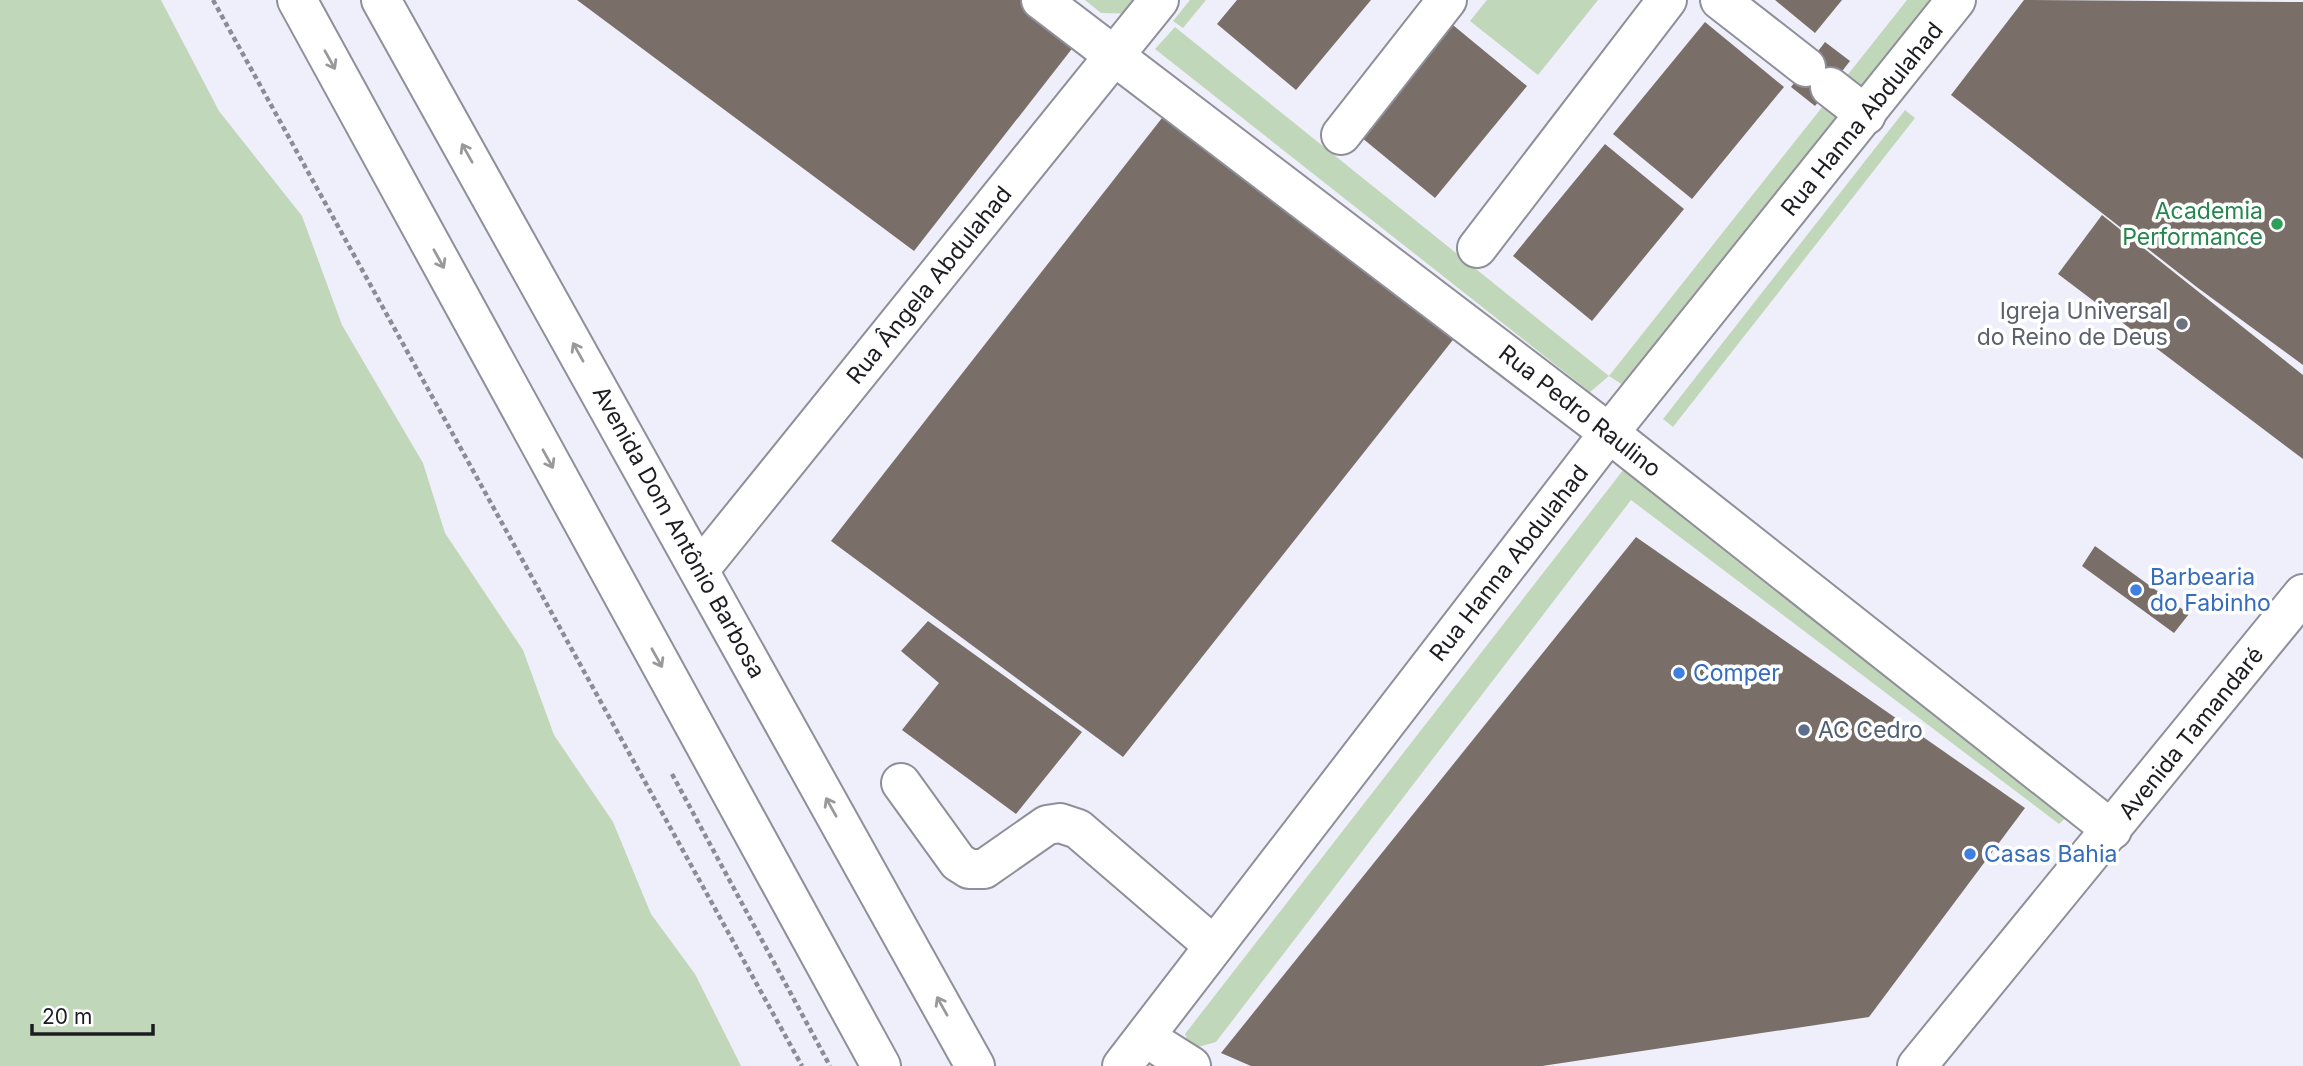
<svg xmlns="http://www.w3.org/2000/svg" width="2303" height="1066" viewBox="0 0 2303 1066" font-family="Inter,sans-serif">
	<style>
		.green { fill: #c0d8b9 }
		.building { fill: #796f68 }
		.lines { fill: none; stroke-linecap: round; stroke-linejoin: round }
		.minor-casing { stroke: #8f8f9a; stroke-width: 42 }
		.major-casing { stroke: #8f8f9a; stroke-width: 42 }
		.path { stroke: #8c8c95; stroke-width: 4.5; stroke-dasharray: 5 3.5; stroke-linecap: butt }
		.minor { stroke: #fff; stroke-width: 38 }
		.major { stroke: #fff; stroke-width: 38 }
		.oneway { stroke: #99999b }
		.leisure-dot { fill: #2e9e5b; stroke: #fff; stroke-width: 2.5 }
		.worship-dot { fill: #6b7280; stroke: #fff; stroke-width: 2.5 }
		.shop-dot { fill: #3f7fe0; stroke: #fff; stroke-width: 2.5 }
		.service-dot { fill: #5c6f8a; stroke: #fff; stroke-width: 2.5 }
		.labels { text-anchor: middle; dominant-baseline: central; stroke-width: 7; stroke-linejoin: round; paint-order: stroke }
		.street-label { font-size: 23px; fill: #1c1c21; stroke: #fff }
		.leisure-label { font-size: 23px; fill: #27864d; stroke: #fff; text-anchor: end }
		.worship-label { font-size: 23px; fill: #5b616d; stroke: #fff; text-anchor: end }
		.shop-label { font-size: 23px; fill: #366cbe; stroke: #fff; text-anchor: start }
		.service-label { font-size: 23px; fill: #4e5e75; stroke: #fff; text-anchor: start }
	</style>
	<rect width="100%" height="100%" fill="#efeffb"/>
	<!-- green -->
	<g class="green">
		<polygon points="0,0 161,0 219,111 302,216 342,325 423,463 445,533 523,650 554,735 613,822 651,914 695,974 741,1066 0,1066"/>
		<polygon points="1085,0 1153,0 1143,14 1101,13"/>
		<polygon points="1190,0 1206,0 1183,28 1173,21"/>
		<polygon points="1487,0 1598,0 1538,75 1470,21"/>
		<polygon points="1907,0 1944,0 1632,391 1609,376 1590,392 1155,49 1175,27 1609,376"/>
		<polygon points="1905,110 1915,118 1673,427 1663,419"/>
		<polygon points="1627,465 2073,811 2059,824 1631,500 1216,1042 1191,1049 1185,1034"/>
	</g>
	<!-- building -->
	<g class="building">
		<polygon points="577,0 1024,0 1078,41 914,251"/>
		<polygon points="1237,0 1371,0 1296,90 1217,24"/>
		<polygon points="1775,0 1842,0 1815,33"/>
		<polygon points="2024,0 2303,2 2303,365 2198,288 1951,95"/>
		<polygon points="1448,21 1527,86 1435,198 1356,133"/>
		<polygon points="1705,22 1784,87 1692,199 1613,134"/>
		<polygon points="1825,42 1850,61 1815,106 1791,87"/>
		<polygon points="1169,109 1456,336 1123,757 831,541"/>
		<polygon points="1605,144 1684,209 1592,321 1513,256"/>
		<polygon points="2102,215 2303,375 2303,459 2058,274"/>
		<polygon points="1636,537 2025,808 1869,1017 1542,1066 1251,1066 1221,1053"/>
		<polygon points="2095,546 2189,614 2174,633 2082,566"/>
		<polygon points="928,621 1082,732 1016,814 902,730 939,683 901,651"/>
	</g>
	<g class="lines">
		<!-- minor casing -->
		<g class="minor-casing">
			<g id="minor">
				<polyline points="1041,0 1609,433 2112,830"/>
				<polyline points="1720,0 1806,67"/>
				<polyline points="1830,87 1866,115"/>
				<polyline points="1341,135 1447,0"/>
				<polyline points="1477,248 1667,0"/>
				<polyline points="700,569 1159,0"/>
				<polyline points="901,783 958,862 969,869 984,869 1047,825 1060,823 1078,829 1214,946"/>
				<polyline points="1145,1037 1191,1066"/>
				<polyline points="1122,1066 1609,433 1956,0"/>
			</g>
		</g>
		<!-- major casing -->
		<g class="major-casing">
			<g id="major">
				<polyline points="297,0 881,1066"/>
				<polyline points="381,0 975,1066"/>
				<polyline points="1917,1066 2303,594"/>
			</g>
		</g>
		<!-- path -->
		<g class="path">
			<polyline points="213,0 802,1066"/>
			<polyline points="672,774 830,1066"/>
		</g>
		<!-- minor -->
		<use href="#minor" class="minor"/>
		<!-- major -->
		<use href="#major" class="major"/>
	</g>
	<!-- one-way arrows -->
	<defs><path id="oneway-shaft" d="M-6 0H5M1.5-3L5.5 0L1.5 3" fill="none" stroke-width="1.6" stroke-linecap="round" stroke-linejoin="round" transform="scale(1.75)"/></defs>
	<g class="oneway">
		<use href="#oneway-shaft" transform="translate(330 60) rotate(61)"/>
		<use href="#oneway-shaft" transform="translate(467 153) rotate(-119)"/>
		<use href="#oneway-shaft" transform="translate(439 259) rotate(61)"/>
		<use href="#oneway-shaft" transform="translate(578 352) rotate(-119)"/>
		<use href="#oneway-shaft" transform="translate(548 459) rotate(61)"/>
		<use href="#oneway-shaft" transform="translate(657 658) rotate(61)"/>
		<use href="#oneway-shaft" transform="translate(831 807) rotate(-119)"/>
		<use href="#oneway-shaft" transform="translate(942 1006) rotate(-119)"/>
	</g>
	<!-- markers -->
	<circle class="leisure-dot" cx="2277" cy="224" r="7"/>
	<circle class="worship-dot" cx="2182" cy="324" r="7"/>
	<g class="shop-dot">
		<circle cx="2136" cy="590" r="7"/>
		<circle cx="1679" cy="673" r="7"/>
		<circle cx="1970" cy="854" r="7"/>
	</g>
	<circle class="service-dot" cx="1804" cy="730" r="7"/>
	<g class="labels">
		<!-- street labels -->
		<g class="street-label">
			<text transform="translate(1862 119) rotate(-51)">Rua Hanna Abdulahad</text>
			<text transform="translate(929 285) rotate(-51)">Rua Ângela Abdulahad</text>
			<text transform="translate(1580 411) rotate(38)">Rua Pedro Raulino</text>
			<text transform="translate(679 532) rotate(61)">Avenida Dom Antônio Barbosa</text>
			<text transform="translate(1509 563) rotate(-52)">Rua Hanna Abdulahad</text>
			<text transform="translate(2191 733) rotate(-51)">Avenida Tamandaré</text>
		</g>
		<!-- leisure labels -->
		<g class="leisure-label">
			<text x="2263" y="211">Academia<tspan x="2263" dy="26">Performance</tspan></text>
		</g>
		<!-- worship labels -->
		<g class="worship-label">
			<text x="2168" y="311">Igreja Universal<tspan x="2168" dy="26">do Reino de Deus</tspan></text>
		</g>
		<!-- shop labels -->
		<g class="shop-label">
			<text x="2150" y="577">Barbearia<tspan x="2150" dy="26">do Fabinho</tspan></text>
			<text x="1693" y="673">Comper</text>
			<text x="1984" y="854">Casas Bahia</text>
		</g>
		<!-- service labels -->
		<g class="service-label">
			<text x="1818" y="730">AC Cedro</text>
		</g>
	</g>
	<!-- scale -->
	<path d="M32 1024v10h121v-10" fill="none" stroke="#1c1c21" stroke-width="3.5"/>
	<text x="42" y="1024" font-size="21" fill="#1c1c21" stroke="#ffffff" stroke-width="5" paint-order="stroke">20 m</text>
</svg>
